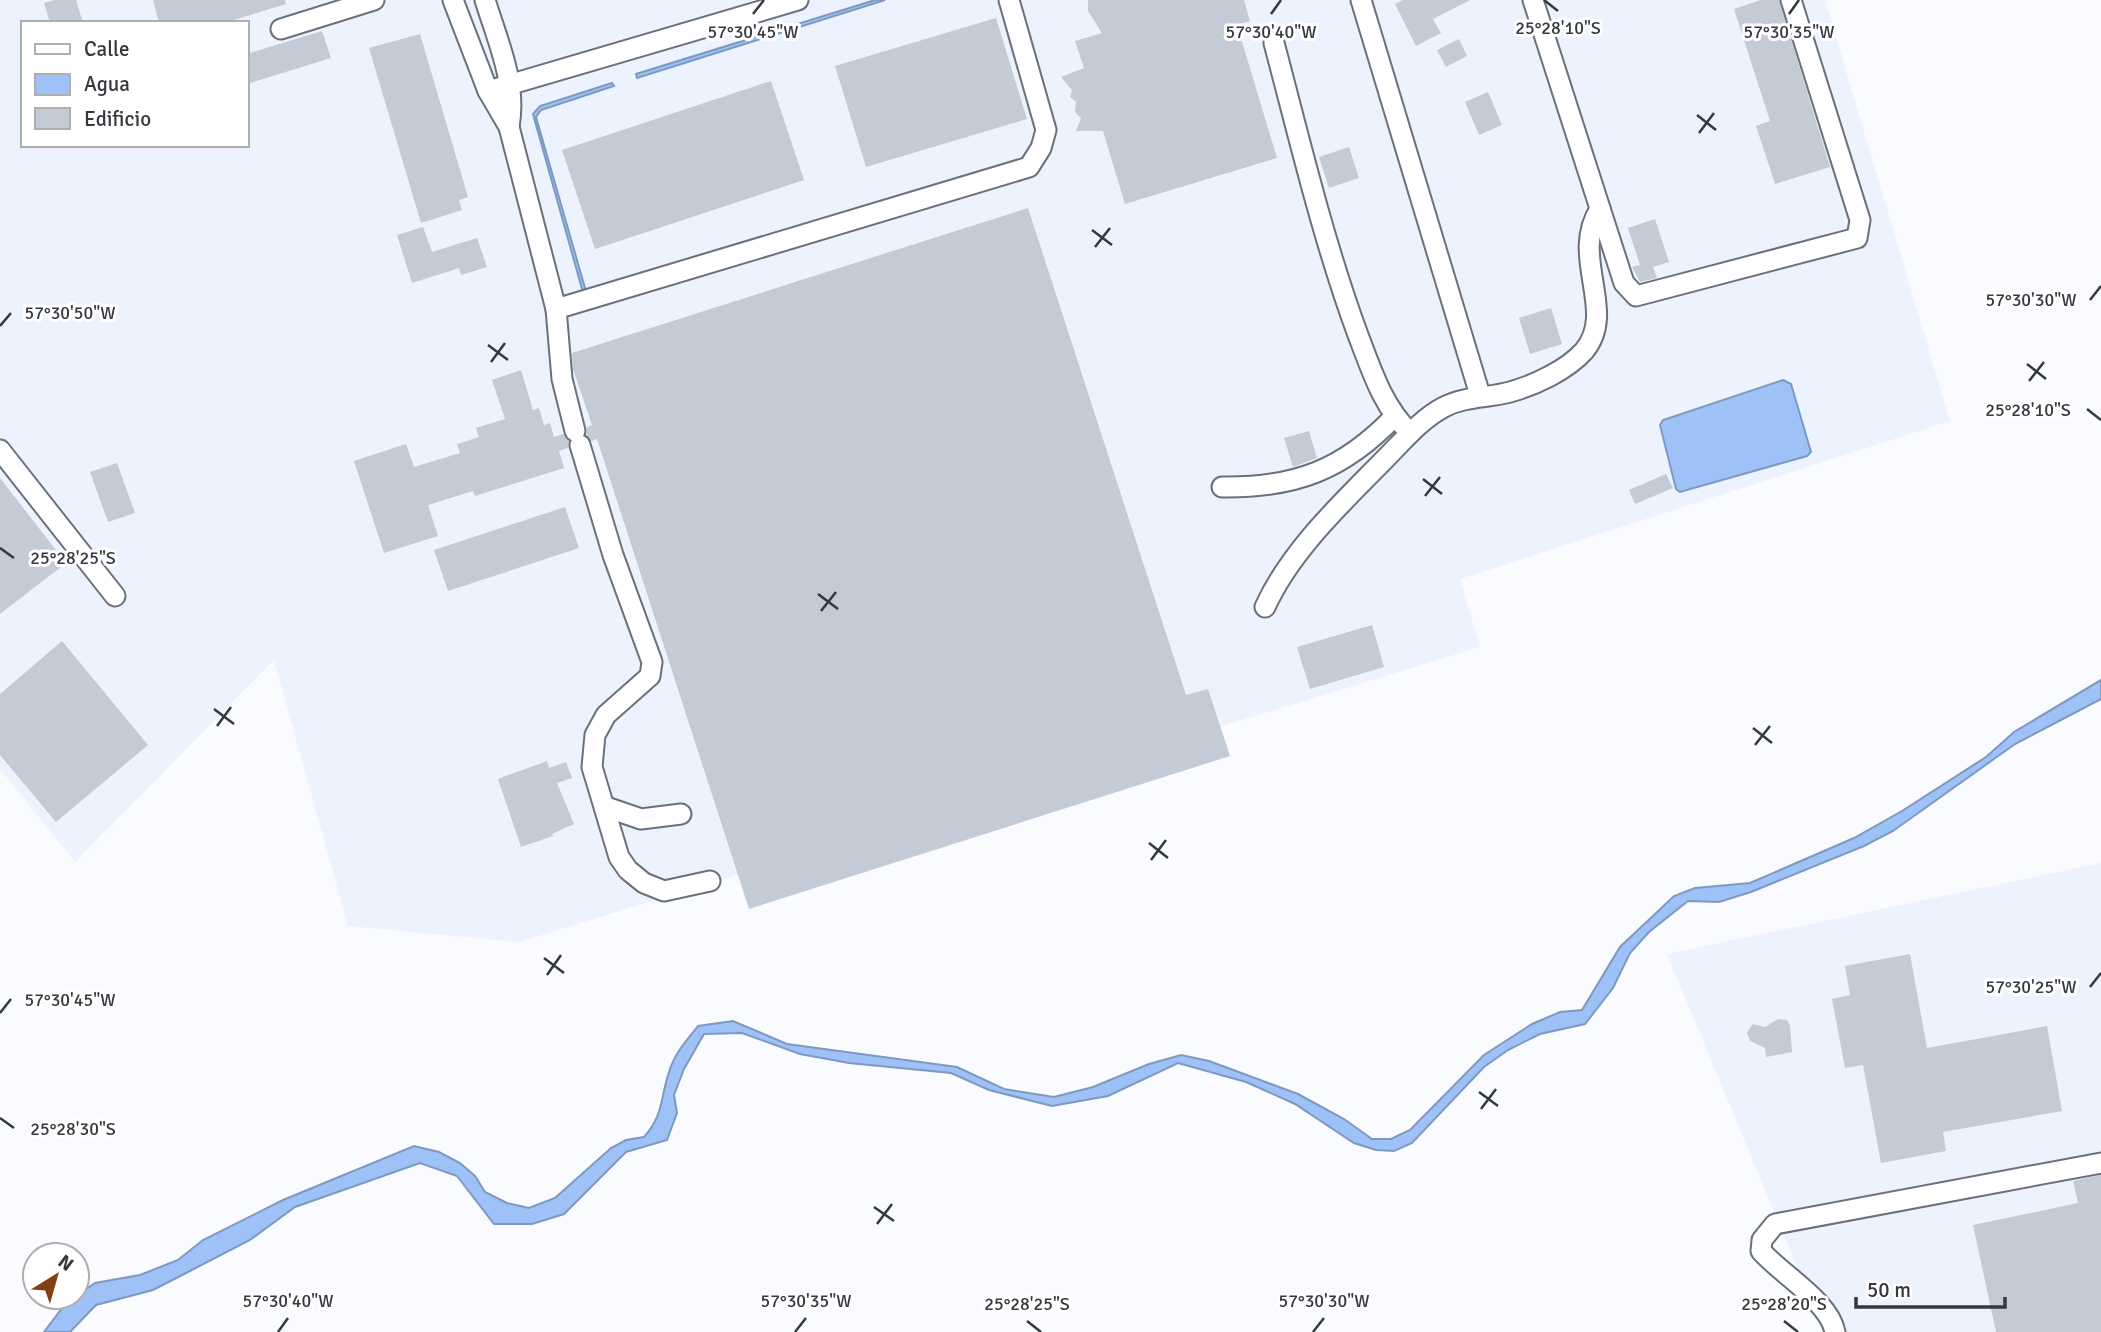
<svg xmlns="http://www.w3.org/2000/svg" width="2101" height="1332" viewBox="0 0 2101 1332" font-family="Signika,sans-serif">
	<style>
		.built { fill: #ecf3ff; fill-rule: evenodd }
		.water { fill: #9ec2f8; stroke: #7e99c0; stroke-width: 2 }
		.building { fill: #c3cbd7 }
		.lines { fill: none; stroke-linecap: round; stroke-linejoin: round }
		.minor-casing { stroke: #6a717c; stroke-width: 23 }
		.minor { stroke: #fff; stroke-width: 19 }
		.ticks { fill: none; stroke: #35383d; stroke-width: 2.5 }
		.ticks-label { font-size: 18px; text-anchor: middle; fill: #35383d; stroke: #fff; stroke-width: 6; stroke-linejoin: round; paint-order: stroke }
	</style>
	<rect width="100%" height="100%" fill="#fafbfe"/>
	<!-- built -->
	<g class="built">
		<path d="M 0,0 L 1825,0 L 1950,421 L 1460,579 L 1480,647 L 519,942 L 348,926 L 274,660 L 75,862 L 0,769 ZM 23,23 L 247,23 L 247,145 L 23,145 Z"/>
		<polygon points="2101,863 2101,1332 1824,1332 1667,954"/>
	</g>
	<!-- water -->
	<g class="water">
		<polygon points="875,0 885,0 637,78 636,74"/>
		<polygon points="612,83 614,86 541,110 536,117 587,295 584,296 533,114 540,106"/>
		<polygon points="1783,380 1791,384 1811,452 1807,456 1680,492 1676,489 1660,425 1663,420"/>
		<path d="M 2101,680 L 2101,699 L 2015,744 L 1893,831 L 1864,846 L 1751,892 L 1719,902 L 1688,901 L 1649,932 L 1630,953 L 1613,988 L 1585,1024 L 1540,1034 L 1508,1050 L 1484,1067 L 1412,1143 L 1394,1151 L 1376,1150 L 1354,1143 L 1295,1104 L 1246,1082 L 1178,1063 L 1108,1096 L 1052,1106 L 989,1090 L 951,1073 L 849,1063 L 800,1054 L 742,1033 L 704,1034 L 684,1069 L 674,1095 L 677,1113 L 667,1140 L 626,1152 L 564,1214 L 532,1224 L 494,1224 L 457,1176 L 420,1163 L 295,1207 L 250,1240 L 188,1272 L 153,1290 L 96,1305 L 70,1332 L 44,1332 L 66,1303 L 95,1283 L 140,1275 L 178,1260 L 203,1240 L 283,1200 L 414,1146 L 439,1152 L 460,1163 L 475,1176 L 485,1192 L 507,1203 L 529,1208 L 555,1198 L 611,1148 L 626,1140 L 644,1137 C 664,1114 660,1099 669,1072 C 674,1054 687,1040 698,1026 L 733,1021 L 787,1044 L 957,1067 L 1004,1089 L 1054,1097 L 1093,1087 L 1149,1064 L 1181,1055 L 1209,1061 L 1298,1094 L 1344,1119 L 1372,1139 L 1391,1139 L 1410,1130 L 1484,1055 L 1532,1024 L 1560,1012 L 1582,1010 L 1620,947 L 1674,896 L 1695,888 L 1750,883 L 1854,838 L 1902,811 L 1986,757 L 2014,732 Z"/>
	</g>
	<!-- building -->
	<g class="building">
		<polygon points="54,0 76,0 83,23 50,23 44,3"/>
		<polygon points="153,0 285,0 286,4 224,23 159,23"/>
		<polygon points="1088,0 1244,0 1250,21 1237,25 1277,158 1125,204 1103,131 1076,131 1081,118 1075,112 1076,102 1070,97 1072,90 1061,77 1084,68 1075,41 1102,33 1088,11"/>
		<polygon points="1403,0 1470,0 1433,19 1441,33 1416,46 1395,4"/>
		<polygon points="1761,0 1779,0 1830,167 1775,184 1756,126 1770,121 1734,9"/>
		<polygon points="996,18 1027,119 866,167 835,66"/>
		<polygon points="322,31 331,58 247,84 247,54"/>
		<polygon points="420,34 468,197 459,200 462,210 421,223 369,48"/>
		<polygon points="1459,39 1467,56 1446,67 1437,50"/>
		<polygon points="771,81 804,180 595,249 562,150"/>
		<polygon points="1488,92 1502,125 1479,135 1465,102"/>
		<polygon points="1349,147 1359,178 1329,188 1319,157"/>
		<polygon points="1028,208 1186,695 1208,689 1230,756 749,909 597,439 591,441 587,435 587,427 592,425 573,369 572,353"/>
		<polygon points="1655,219 1669,262 1653,267 1657,278 1640,282 1632,267 1640,265 1628,228"/>
		<polygon points="423,227 432,252 477,238 487,267 461,275 459,268 412,283 397,235"/>
		<polygon points="1551,308 1562,344 1530,354 1519,318"/>
		<polygon points="521,370 533,410 539,408 544,425 550,423 554,437 563,434 569,441 568,448 559,451 564,468 475,496 473,491 428,505 438,536 384,553 354,461 406,444 414,467 460,453 457,444 479,437 476,428 505,419 492,380"/>
		<polygon points="1309,431 1317,458 1293,467 1284,438"/>
		<polygon points="117,463 135,513 108,522 90,472"/>
		<polygon points="1666,474 1673,488 1635,504 1629,490"/>
		<polygon points="0,478 66,563 0,614"/>
		<polygon points="565,507 579,548 448,591 434,550"/>
		<polygon points="1372,625 1384,667 1310,689 1297,647"/>
		<polygon points="62,641 148,745 56,822 0,755 0,694"/>
		<polygon points="547,761 549,768 566,762 572,778 557,783 574,824 552,834 553,836 521,847 498,779"/>
		<polygon points="1910,954 1927,1048 2047,1026 2062,1111 1943,1132 1946,1151 1881,1163 1863,1065 1845,1068 1832,999 1850,995 1845,966"/>
		<polygon points="1778,1019 1787,1020 1790,1025 1792,1052 1766,1057 1765,1048 1750,1041 1747,1032 1753,1024 1765,1027"/>
		<polygon points="2101,1175 2101,1332 1996,1332 1973,1225 2078,1203 2073,1181"/>
	</g>
	<g class="lines">
		<!-- minor casing -->
		<g class="minor-casing">
			<g id="minor">
				<polyline points="453,0 488,91 509,127 556,309 1029,167 1041,148 1046,130 1009,0"/>
				<path d="M 485,0 C 498,42 517,83 509,127"/>
				<polyline points="1361,0 1480,395"/>
				<polyline points="1533,0 1624,283 1636,296 1857,238 1860,220 1791,0"/>
				<polyline points="281,29 374,0"/>
				<path d="M 1274,43 C 1300,141 1323,240 1358,335 C 1372,371 1382,405 1410,433"/>
				<polyline points="488,91 798,0"/>
				<polyline points="556,309 562,379 575,431"/>
				<polyline points="580,445 613,555 652,662 650,676 606,715 595,735 592,767 619,857 628,870 644,883 664,891 710,881"/>
				<polyline points="0,450 115,596"/>
				<path d="M 1222,487 C 1295,488 1343,470 1394,417"/>
				<path d="M 1265,607 C 1291,550 1341,504 1384,460 C 1402,442 1421,419 1444,407 C 1465,396 1488,398 1510,392 C 1535,385 1567,370 1584,351 C 1618,311 1569,257 1600,209"/>
				<polyline points="606,807 641,819 681,814"/>
				<path d="M 1835,1332 C 1829,1301 1782,1275 1761,1251 L 1762,1240 L 1775,1224 L 2101,1163"/>
			</g>
		</g>
		<!-- minor -->
		<use href="#minor" class="minor"/>
	</g>
	<!-- ticks -->
	<path class="ticks" d="M 1544,0 L 1558,11M 753,14 L 764,0M 1271,14 L 1281,0M 1789,14 L 1799,0M 1697,115 L 1716,130M 1699,133 L 1714,113M 1092,230 L 1112,245M 1095,247 L 1110,228M 2090,300 L 2101,286M 0,326 L 11,313M 488,345 L 508,360M 491,362 L 505,343M 2027,364 L 2046,379M 2029,381 L 2044,362M 2087,409 L 2101,420M 1423,479 L 1442,494M 1425,496 L 1440,477M 0,548 L 14,558M 818,594 L 838,609M 821,611 L 836,592M 214,709 L 234,724M 217,726 L 231,707M 1753,728 L 1772,743M 1755,745 L 1770,726M 1149,843 L 1168,858M 1151,860 L 1166,840M 544,958 L 564,973M 547,975 L 561,955M 2090,987 L 2101,973M 0,1013 L 11,999M 1479,1092 L 1498,1106M 1481,1109 L 1496,1089M 0,1118 L 14,1128M 874,1207 L 894,1221M 877,1224 L 892,1204M 1027,1321 L 1041,1332M 1784,1321 L 1798,1332M 278,1332 L 288,1318M 795,1332 L 806,1318M 1313,1332 L 1324,1318"/>
	<g class="ticks-label">
		<text x="1558" y="34">25°28'10"S</text>
		<text x="753" y="38">57°30'45"W</text>
		<text x="1271" y="38">57°30'40"W</text>
		<text x="1789" y="38">57°30'35"W</text>
		<text x="2031" y="306">57°30'30"W</text>
		<text x="70" y="319">57°30'50"W</text>
		<text x="2028" y="416">25°28'10"S</text>
		<text x="73" y="564">25°28'25"S</text>
		<text x="2031" y="993">57°30'25"W</text>
		<text x="70" y="1006">57°30'45"W</text>
		<text x="73" y="1135">25°28'30"S</text>
		<text x="288" y="1307">57°30'40"W</text>
		<text x="806" y="1307">57°30'35"W</text>
		<text x="1324" y="1307">57°30'30"W</text>
		<text x="1027" y="1310">25°28'25"S</text>
		<text x="1784" y="1310">25°28'20"S</text>
	</g>
	<!-- legend -->
	<rect x="21" y="21" width="228" height="126" fill="#ffffff" stroke="#aeafb1" stroke-width="2"/>
	<rect x="35" y="44" width="35" height="10" fill="#ffffff" stroke="#aeafb1" stroke-width="2"/>
	<text x="84" y="56" font-size="21" fill="#35383d">Calle</text>
	<rect x="35" y="74" width="35" height="21" fill="#9ec2f8" stroke="#aeafb1" stroke-width="2"/>
	<text x="84" y="91" font-size="21" fill="#35383d">Agua</text>
	<rect x="35" y="108" width="35" height="21" fill="#c3cbd7" stroke="#aeafb1" stroke-width="2"/>
	<text x="84" y="126" font-size="21" fill="#35383d">Edificio</text>
	<!-- north arrow -->
	<g transform="translate(56 1276) rotate(37)"><circle r="33" fill="#ffffff" stroke="#aeafb1" stroke-width="2"/>
	<path d="M0-5L12 26L0 18L-12 26Z" fill="#844015"/>
	<text y="-10" font-size="19" font-weight="bold" text-anchor="middle" fill="#35383d">N</text>
	</g>
	<!-- scale -->
	<path d="M1856 1297v10h149v-10" fill="none" stroke="#35383d" stroke-width="3.5"/>
	<text x="1867" y="1297" font-size="21" fill="#35383d" stroke="#ffffff" stroke-width="5" paint-order="stroke">50 m</text>
</svg>
